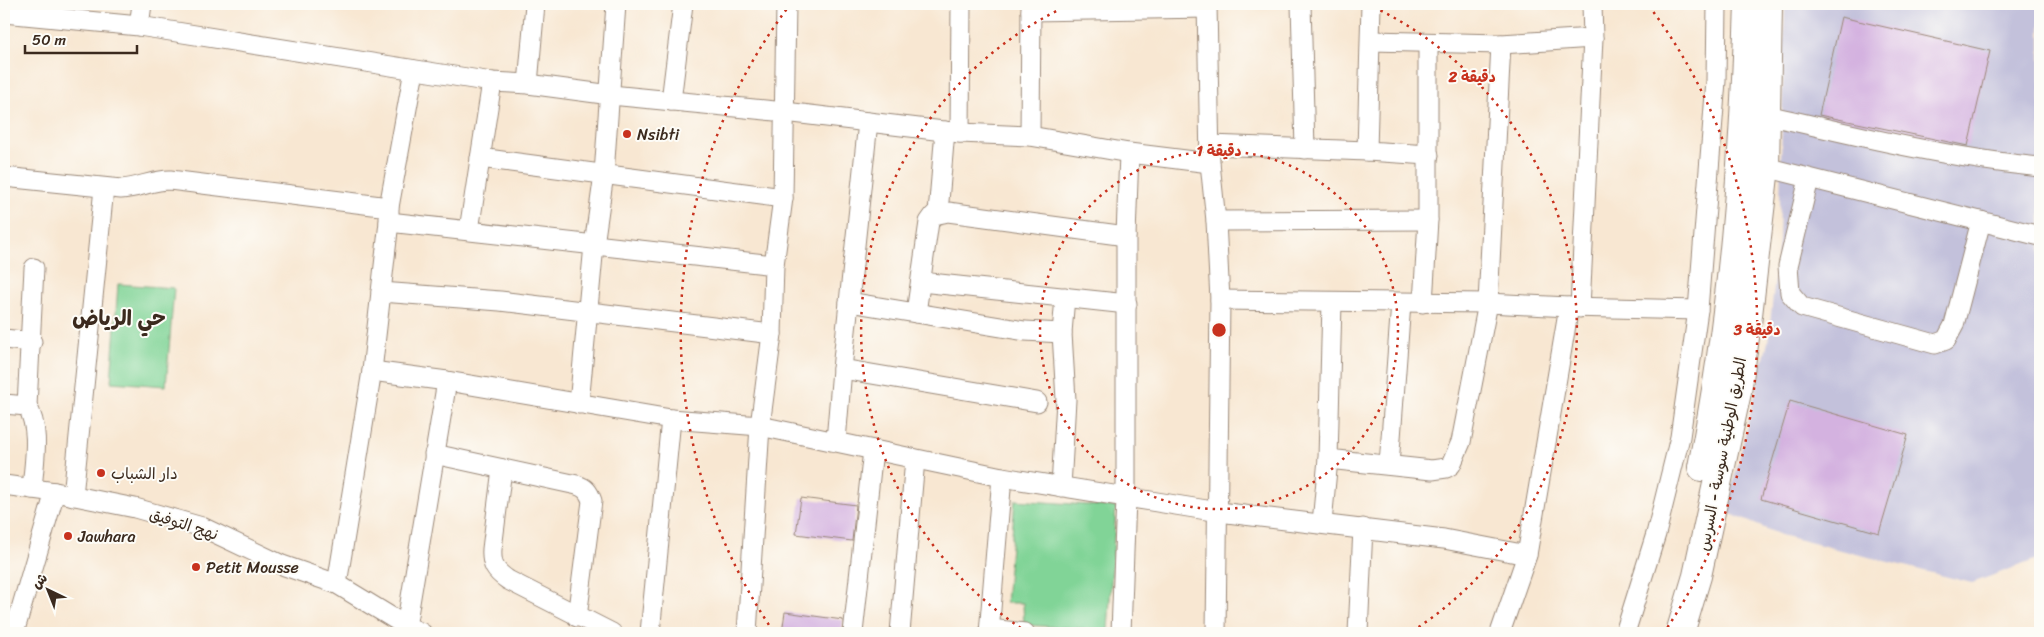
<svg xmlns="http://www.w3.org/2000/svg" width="2044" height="637" viewBox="0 0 2044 637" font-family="Sriracha,'Playpen Sans Arabic',sans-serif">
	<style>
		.industrial { fill: #c3c1db }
		.green { fill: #81d497; stroke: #5e7f5a }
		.building { fill: #d4b2e0 }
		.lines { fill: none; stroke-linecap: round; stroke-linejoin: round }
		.minor-casing { stroke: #9a8878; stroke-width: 21 }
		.highway-casing { stroke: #9a8878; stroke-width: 30 }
		.minor { stroke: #fff; stroke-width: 19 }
		.highway { stroke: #fff; stroke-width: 28 }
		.ring { fill: none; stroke: #c8321e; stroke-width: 2.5; stroke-dasharray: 2.5 5 }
		.poi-dot { fill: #c8321e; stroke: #fdfcf7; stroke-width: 2 }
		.labels { text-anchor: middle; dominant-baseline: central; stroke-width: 4; stroke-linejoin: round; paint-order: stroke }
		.poi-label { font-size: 16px; fill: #3b2a1e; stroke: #fdfcf7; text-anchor: start }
		.street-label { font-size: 16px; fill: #3b2a1e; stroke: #fdfcf7 }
		.district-label { font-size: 21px; font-weight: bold; fill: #3b2a1e; stroke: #fdfcf7 }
		.centre { fill: #c8321e; stroke: #fdfcf7; stroke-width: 2.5 }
		.ring-label { font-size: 15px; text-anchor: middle; font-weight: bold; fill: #c8321e; stroke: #fdfcf7; stroke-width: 4; stroke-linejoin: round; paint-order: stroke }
	</style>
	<rect width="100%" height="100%" fill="#fdfcf7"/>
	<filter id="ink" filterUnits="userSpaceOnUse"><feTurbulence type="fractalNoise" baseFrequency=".02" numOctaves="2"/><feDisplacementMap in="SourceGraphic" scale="10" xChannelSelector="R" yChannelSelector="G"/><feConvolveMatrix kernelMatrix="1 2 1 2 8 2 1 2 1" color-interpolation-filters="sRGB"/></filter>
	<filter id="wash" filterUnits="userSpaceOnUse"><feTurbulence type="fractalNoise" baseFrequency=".0096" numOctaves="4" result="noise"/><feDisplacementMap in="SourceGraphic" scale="20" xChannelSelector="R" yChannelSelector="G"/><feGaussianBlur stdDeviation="1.12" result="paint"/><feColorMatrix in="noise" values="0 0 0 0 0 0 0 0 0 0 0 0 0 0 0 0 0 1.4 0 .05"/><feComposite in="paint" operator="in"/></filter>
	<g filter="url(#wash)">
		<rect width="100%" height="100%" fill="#f8e7d2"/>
		<!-- industrial -->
		<polygon class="industrial" points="1785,4 2040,4 2040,558 1972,583 1781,535 1726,512 1768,342 1779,241"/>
		<!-- green -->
		<g class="green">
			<polygon points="118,284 174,288 166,386 111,382"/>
			<polygon points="1015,500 1116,507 1108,630 1024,625 1023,603 1006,603"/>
		</g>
		<g id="blocks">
			<!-- building -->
			<g class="building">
				<polygon points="1841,17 1990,51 1968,146 1819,115"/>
				<polygon points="1790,401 1908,435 1879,533 1761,499"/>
				<polygon points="801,498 856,505 852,541 796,534"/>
				<polygon points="785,612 843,620 842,633 782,633"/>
			</g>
		</g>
	</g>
	<g filter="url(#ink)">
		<use href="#blocks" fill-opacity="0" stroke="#9a8878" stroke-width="1"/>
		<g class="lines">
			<!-- minor casing -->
			<g class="minor-casing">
				<g id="minor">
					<polyline points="1207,4 1210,163 1216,221 1220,300 1216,633"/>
					<polyline points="1301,4 1305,149"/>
					<polyline points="1371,4 1367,151 1429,155"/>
					<polyline points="1031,11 1207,8"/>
					<polyline points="4,13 139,26 492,82 528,84 611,95 785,112 960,133 1030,136 1129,153 1210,163"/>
					<polyline points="139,26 142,4"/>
					<polyline points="1371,41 1501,44 1593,38"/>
					<polyline points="528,84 535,4"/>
					<polyline points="671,101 683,4"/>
					<path d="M 1767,115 C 1858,136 1948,158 2040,167"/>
					<polyline points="960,133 961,4"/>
					<polyline points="1030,136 1031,4"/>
					<polyline points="1210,145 1367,151"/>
					<polyline points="480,158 783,198"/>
					<polyline points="1765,167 2040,236"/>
					<path d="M 4,177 L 121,189 C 138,188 153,180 170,180 L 389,207"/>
					<polyline points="1809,179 1788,266 1790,293 1802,307 1935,344 1946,340 1954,325 1981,221"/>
					<polyline points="938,213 945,131"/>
					<polyline points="1216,221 1428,220"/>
					<polyline points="389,222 774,265"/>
					<polyline points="469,230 492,82"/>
					<polyline points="921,282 1127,304"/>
					<polyline points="381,292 500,301 772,334"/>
					<polyline points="1220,300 1488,303 1569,307 1698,310"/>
					<polyline points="849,302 1025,331 1062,333 1065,297"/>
					<polyline points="1332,302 1328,459 1432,470 1446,468 1451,465 1461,442 1488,303 1501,44"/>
					<polyline points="1423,303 1428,220 1428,43"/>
					<polyline points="1580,308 1593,38 1592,4"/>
					<polyline points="916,313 929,222 934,215 948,212 1126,236"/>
					<polyline points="4,339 32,342"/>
					<polyline points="842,369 1037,402"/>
					<polyline points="372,371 447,381 671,419 760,426 1002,477 1219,512 1444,539 1527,555"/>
					<polyline points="4,404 27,406 34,268"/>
					<polyline points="579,404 594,245 604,174 616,4"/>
					<path d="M 27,406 C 41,429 34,462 32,489"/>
					<polyline points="836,441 842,369 868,122"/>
					<path d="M 434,454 L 577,485 C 586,488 589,492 592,501 L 577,617"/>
					<polyline points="1389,465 1401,303"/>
					<path d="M 502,469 L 492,549 C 491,565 495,571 508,580 L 612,633"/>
					<polyline points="4,485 55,492 135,508 202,527 282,565 337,584 406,626 422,633"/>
					<polyline points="1061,487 1066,400 1062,333"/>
					<polyline points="73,496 104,188"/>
					<polyline points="1322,523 1328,459"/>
					<polyline points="337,584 372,371 389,222 389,207 414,70"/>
					<polyline points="990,629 1025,633"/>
					<polyline points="14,633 55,492"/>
					<polyline points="405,633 447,381"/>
					<polyline points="650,633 671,419"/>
					<polyline points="747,633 760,426 772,334 774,265 783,198 786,4"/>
					<polyline points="853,633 873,450"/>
					<polyline points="900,633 915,459"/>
					<polyline points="989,633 1002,477"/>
					<polyline points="1121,633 1126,498 1126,236 1129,153"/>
					<polyline points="1358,633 1363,528"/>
					<polyline points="1500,633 1527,555 1569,307"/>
					<polyline points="1625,633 1656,534 1680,437 1698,310 1716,81 1717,4"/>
				</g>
			</g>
			<!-- highway casing -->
			<g class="highway-casing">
				<g id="highway">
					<path d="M 1702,467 C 1733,314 1744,159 1749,4"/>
					<polyline points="1680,633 1697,576 1737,392 1747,324 1765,167 1768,4"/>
				</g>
			</g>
			<!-- minor -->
			<use href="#minor" class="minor"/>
			<!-- highway -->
			<use href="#highway" class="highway"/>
		</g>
	</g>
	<!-- distance rings -->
	<g class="ring">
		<circle cx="1219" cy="330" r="179"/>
		<path d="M1027 632A358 358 0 0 1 1071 4M1367 4A358 358 0 0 1 1411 632"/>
		<path d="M773 631A538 538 0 0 1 789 6M1649 6A538 538 0 0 1 1665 631"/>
	</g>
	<!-- markers -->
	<g class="poi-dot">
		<circle cx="627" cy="134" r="5"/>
		<circle cx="101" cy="473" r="5"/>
		<circle cx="68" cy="536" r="5"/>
		<circle cx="196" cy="567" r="5"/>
	</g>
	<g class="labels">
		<!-- poi labels -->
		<g class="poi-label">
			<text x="637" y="134">Nsibti</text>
			<text x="111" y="473">دار الشباب</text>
			<text x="78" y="536">Jawhara</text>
			<text x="206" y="567">Petit Mousse</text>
		</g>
		<!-- street labels -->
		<g class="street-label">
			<text transform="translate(1722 454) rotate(-79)">الطريق الوطنية سوسة - السرس</text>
			<text transform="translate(184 524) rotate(18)">نهج التوفيق</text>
		</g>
		<!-- district labels -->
		<g class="district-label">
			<text x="119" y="318">حي الرياض</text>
		</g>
	</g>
	<circle cx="1219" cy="330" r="8" class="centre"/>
	<g class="ring-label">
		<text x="1472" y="82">2 دقيقة</text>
		<text x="1219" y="156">1 دقيقة</text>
		<text x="1757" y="335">3 دقيقة</text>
	</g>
	<!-- margin -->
	<rect width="2044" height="637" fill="none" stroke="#fdfcf7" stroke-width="20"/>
	<!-- north arrow -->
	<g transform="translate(48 590) rotate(317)" stroke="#fdfcf7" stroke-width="4" paint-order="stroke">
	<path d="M0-4L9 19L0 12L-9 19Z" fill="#3b2a1e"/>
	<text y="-8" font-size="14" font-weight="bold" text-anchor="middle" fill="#3b2a1e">ش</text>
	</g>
	<!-- scale -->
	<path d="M25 45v8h112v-8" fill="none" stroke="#3b2a1e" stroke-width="2.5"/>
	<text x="32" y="45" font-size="15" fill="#3b2a1e" stroke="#fdfcf7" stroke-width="4" paint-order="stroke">50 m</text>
</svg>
